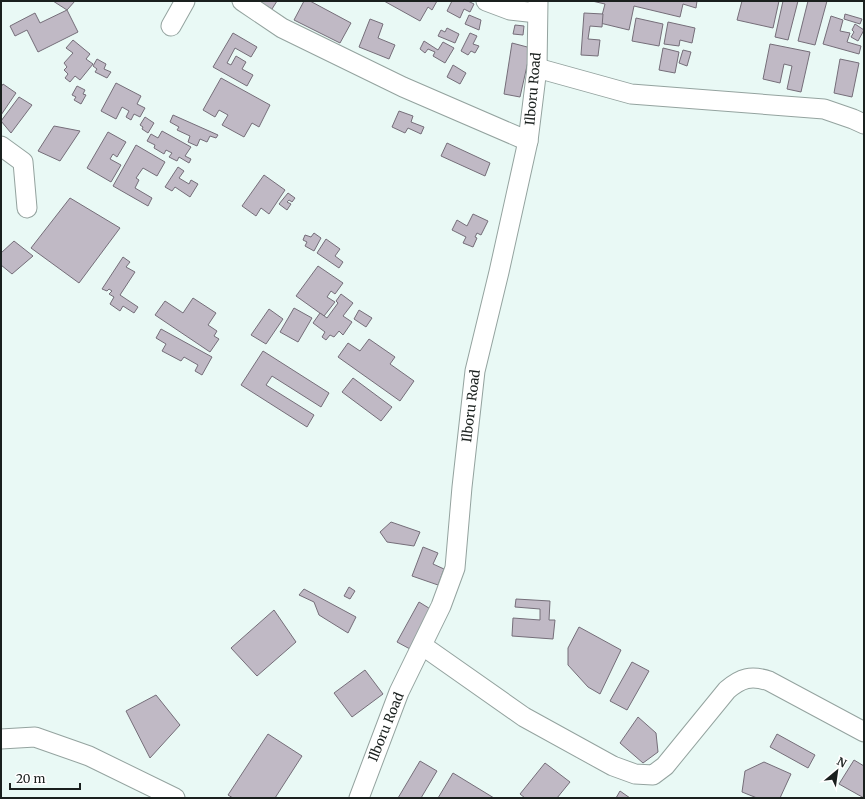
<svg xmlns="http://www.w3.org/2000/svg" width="865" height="799" viewBox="0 0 865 799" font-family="Merriweather,serif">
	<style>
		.building { fill: #c0b9c5; stroke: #756e79 }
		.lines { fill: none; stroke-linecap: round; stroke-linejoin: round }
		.street-casing { stroke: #94a39f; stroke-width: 21 }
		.street { stroke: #fff; stroke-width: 19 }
		.labels { text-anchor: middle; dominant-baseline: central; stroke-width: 3; stroke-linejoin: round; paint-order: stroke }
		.street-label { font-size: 13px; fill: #1a201e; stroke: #fff }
	</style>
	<rect width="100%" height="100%" fill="#e9f9f5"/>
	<!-- building -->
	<g class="building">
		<polygon points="53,1 75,1 67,10"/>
		<polygon points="258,1 277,1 272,9"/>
		<polygon points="304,1 310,1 351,23 340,43 294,20"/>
		<polygon points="384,1 437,1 432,10 428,7 420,21"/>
		<polygon points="452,1 468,1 474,4 470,12 464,9 460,18 447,11"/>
		<polygon points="592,1 697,1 696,8 683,4 680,17 634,6 629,30 600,23 605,4"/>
		<polygon points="742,1 779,1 773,28 737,20"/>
		<polygon points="783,1 798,1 788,40 775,37"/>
		<polygon points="808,1 827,1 815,45 798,41"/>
		<polygon points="67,10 78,32 38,52 27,30 15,36 10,26 35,13 40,23"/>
		<polygon points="584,13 603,14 602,27 590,26 588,39 600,40 598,56 581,55"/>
		<polygon points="845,14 862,19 860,24 844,19"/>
		<polygon points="469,15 481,20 479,30 465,24"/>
		<polygon points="831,16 843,20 840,31 850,33 847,42 861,46 859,54 823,44"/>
		<polygon points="636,18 663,24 659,46 632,41"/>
		<polygon points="370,19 383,24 378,38 395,45 389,59 359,47"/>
		<polygon points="668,22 695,28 692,43 680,40 679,46 664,44"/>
		<polygon points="855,24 864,30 858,41 851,37 854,32 852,30"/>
		<polygon points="515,25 524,26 523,35 513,34"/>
		<polygon points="447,28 459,34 455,43 438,36 441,30 445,32"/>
		<polygon points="233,33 257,47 251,57 235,48 227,63 231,65 236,56 246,62 242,69 253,75 247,86 213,67"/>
		<polygon points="470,33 477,36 473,44 479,46 475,53 471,51 468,55 461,51"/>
		<polygon points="73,40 90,54 86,59 93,64 80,80 75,76 70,82 65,78 68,74 64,70 67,67 64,63 73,53 66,48"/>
		<polygon points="424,41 438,50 443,42 454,48 445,63 433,56 435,52 428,49 425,53 420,49"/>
		<polygon points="512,43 531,48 520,97 504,94"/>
		<polygon points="770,44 810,52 801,92 787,89 792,66 784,64 780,83 763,79"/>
		<polygon points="663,48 679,52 675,73 659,70"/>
		<polygon points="683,50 691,52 687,66 679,63"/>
		<polygon points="97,59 106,64 104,69 111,72 107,78 95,72 97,69 93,66"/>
		<polygon points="840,59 859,63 852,97 834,93"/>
		<polygon points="453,65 466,73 460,84 447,77"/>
		<polygon points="221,78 270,105 259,127 252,123 244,137 222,125 228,115 219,110 215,117 203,110"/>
		<polygon points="116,83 141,96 137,104 145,108 140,117 134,114 131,120 126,117 129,111 122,107 116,119 101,111"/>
		<polygon points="3,84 16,93 1,115 1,87"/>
		<polygon points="77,86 85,90 83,94 86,95 81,104 74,100 76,97 72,95"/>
		<polygon points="19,97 32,105 11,133 1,121"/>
		<polygon points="399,111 413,116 411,122 424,127 421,134 408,128 405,133 392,127"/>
		<polygon points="173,115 218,135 216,138 210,136 207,142 200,139 197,146 188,142 190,136 177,130 179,127 170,122"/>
		<polygon points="145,117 154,123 148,133 142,129 143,127 140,125"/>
		<polygon points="54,126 80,131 60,161 38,151"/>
		<polygon points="162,131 191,147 185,156 191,159 189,163 179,157 177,161 169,157 172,153 166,150 164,154 154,148 155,145 147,141 151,134 158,138"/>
		<polygon points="108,132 126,142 117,157 113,154 110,159 121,165 111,182 87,168"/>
		<polygon points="447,143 490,163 485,176 441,156"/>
		<polygon points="136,145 165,162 157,176 143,168 136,178 139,180 135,188 152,198 148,206 113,186"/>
		<polygon points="178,167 184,171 179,178 189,184 191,180 198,184 190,197 175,187 172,191 165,187"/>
		<polygon points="264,175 285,190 269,214 261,208 256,216 242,206"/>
		<polygon points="288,193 295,198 292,202 289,200 287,202 291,204 287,210 279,204"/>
		<polygon points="70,198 120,228 79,283 31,248"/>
		<polygon points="473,214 488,221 481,235 477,233 475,237 477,238 473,247 463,243 466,237 452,230 457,220 467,226"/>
		<polygon points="314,233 321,238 314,251 305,246 307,242 303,240 305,235 311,237"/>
		<polygon points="326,239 340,249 335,256 343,262 339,268 317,253"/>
		<polygon points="14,241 33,256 12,274 1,265 1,253"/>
		<polygon points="123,257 130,262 126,267 135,272 120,295 138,307 134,313 123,306 120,311 110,304 114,297 109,294 112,291 109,289 107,291 102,289"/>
		<polygon points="318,266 343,283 335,294 331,291 327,297 335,302 324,316 296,296"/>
		<polygon points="341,294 353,303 343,316 352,322 343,335 339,331 334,337 330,335 326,340 322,337 325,332 313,323 320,313 327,318 338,303 336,301"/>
		<polygon points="193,298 216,313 208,325 217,331 214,336 219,339 210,352 155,315 165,301 183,313"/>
		<polygon points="294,308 312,318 298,342 280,332"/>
		<polygon points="269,309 283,319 266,344 251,335"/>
		<polygon points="359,310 372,318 366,327 354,319"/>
		<polygon points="161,329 212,357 202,375 195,371 198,365 184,357 181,361 162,351 166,344 156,338"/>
		<polygon points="369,339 395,357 390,364 414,381 400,401 338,357 348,343 360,351"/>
		<polygon points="263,351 329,393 321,407 272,376 266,385 314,415 307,427 241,385"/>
		<polygon points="353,378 392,407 381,421 342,392"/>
		<polygon points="391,522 420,532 414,546 387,542 380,532"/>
		<polygon points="423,547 438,553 433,564 444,569 438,585 412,576"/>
		<polygon points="349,587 355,591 350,599 344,596"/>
		<polygon points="304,589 356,617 348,633 319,615 314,602 299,595"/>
		<polygon points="516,599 550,601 549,620 555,620 553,639 512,636 513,618 540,620 540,609 515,607"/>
		<polygon points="419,602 432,610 410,649 397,642"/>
		<polygon points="274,610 296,642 257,676 231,648"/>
		<polygon points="579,627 621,650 600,694 588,687 568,665 568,648"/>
		<polygon points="632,662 649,671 627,710 610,701"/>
		<polygon points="365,670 383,694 352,717 334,693"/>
		<polygon points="156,695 180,725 150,758 126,711"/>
		<polygon points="638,717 656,733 658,752 643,763 620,743"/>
		<polygon points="268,734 302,756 275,798 233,798 228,795"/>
		<polygon points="777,734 815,755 808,768 770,747"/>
		<polygon points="854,760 864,766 864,798 839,784"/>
		<polygon points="420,761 437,771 421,798 398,798"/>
		<polygon points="764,762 791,774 780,798 757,798 742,792 745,771"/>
		<polygon points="545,763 570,782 557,798 525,798 520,794"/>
		<polygon points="453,773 494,798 438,798"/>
		<polygon points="620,791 630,798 616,798"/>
	</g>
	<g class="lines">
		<!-- street casing -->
		<g class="street-casing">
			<g id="street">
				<polyline points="242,1 282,28 403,87 528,141"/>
				<polyline points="486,1 510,10 537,13"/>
				<polyline points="171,26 185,1"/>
				<polyline points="537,68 631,94 824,109 853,119 864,124"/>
				<polyline points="1,146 23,162 27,208"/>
				<path d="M 423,646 L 524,717 L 613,766 L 635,774 L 653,775 L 665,766 L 727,690 C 741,678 751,675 769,681 L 864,732"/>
				<polyline points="1,739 35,737 89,756 175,798"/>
				<polyline points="359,798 399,692 441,606 455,568 462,487 475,371 499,272 528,141 537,68 538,1"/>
			</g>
		</g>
		<!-- street -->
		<use href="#street" class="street"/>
	</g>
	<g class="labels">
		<!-- street labels -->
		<g class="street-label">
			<text transform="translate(533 89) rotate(-85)">Ilboru Road</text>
			<text transform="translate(471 406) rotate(-83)">Ilboru Road</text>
			<text transform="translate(386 727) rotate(-68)">Ilboru Road</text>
		</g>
	</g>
	<!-- border -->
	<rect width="865" height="799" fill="none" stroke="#1a201e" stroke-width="4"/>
	<!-- north arrow -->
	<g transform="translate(837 771) rotate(29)" stroke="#ffffff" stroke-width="3" paint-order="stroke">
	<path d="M0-3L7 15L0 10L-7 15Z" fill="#1a201e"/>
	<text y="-6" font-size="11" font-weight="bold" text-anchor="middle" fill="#1a201e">N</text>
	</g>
	<!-- scale -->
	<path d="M10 783v6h70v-6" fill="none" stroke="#1a201e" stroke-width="2"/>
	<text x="16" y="783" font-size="12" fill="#1a201e" stroke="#ffffff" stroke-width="3" paint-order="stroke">20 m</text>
</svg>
